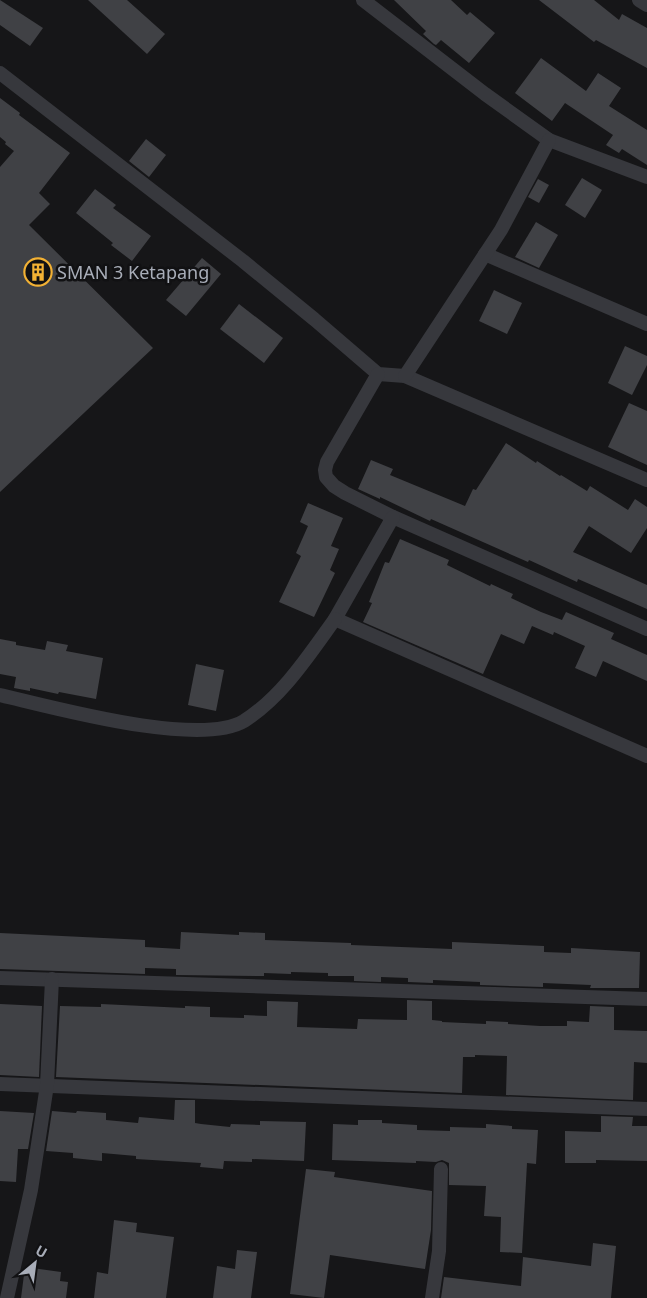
<svg xmlns="http://www.w3.org/2000/svg" width="647" height="1298" viewBox="0 0 647 1298" font-family="'Noto Sans',sans-serif">
	<style>
		.building { fill: #404145 }
		.lines { fill: none; stroke-linecap: round; stroke-linejoin: round }
		.minor { stroke: #37383d; stroke-width: 14 }
		.labels { text-anchor: middle; dominant-baseline: central; stroke-width: 5; stroke-linejoin: round; paint-order: stroke }
		.poi-label { font-size: 18px; fill: #a8adb8; stroke: #111113; text-anchor: start }
	</style>
	<rect width="100%" height="100%" fill="#161618"/>
	<!-- building -->
	<g class="building">
		<polygon points="0,0 43,28 30,46 0,25"/>
		<polygon points="88,0 127,0 165,34 147,54"/>
		<polygon points="394,0 451,0 467,15 470,12 495,33 469,63 441,40 436,45 434,44 423,34 426,31"/>
		<polygon points="539,0 594,0 619,20 622,14 647,28 647,68 596,40 594,42"/>
		<polygon points="541,58 586,91 598,73 621,88 609,106 647,130 647,165 622,149 619,153 606,145 613,135 565,103 552,121 515,93"/>
		<polygon points="0,98 20,113 19,115 70,153 39,193 50,204 29,225 153,348 0,492 0,167 14,151 5,144 6,142 0,137"/>
		<polygon points="146,139 166,155 149,177 129,161"/>
		<polygon points="582,178 602,190 585,218 565,205"/>
		<polygon points="538,179 549,185 539,203 528,197"/>
		<polygon points="95,189 116,205 113,208 151,236 132,261 111,245 113,243 76,213"/>
		<polygon points="536,222 558,235 539,268 515,257"/>
		<polygon points="202,258 221,274 186,316 166,300"/>
		<polygon points="494,290 522,303 507,334 479,321"/>
		<polygon points="239,304 283,338 264,363 220,329"/>
		<polygon points="625,346 647,356 647,365 632,395 608,383"/>
		<polygon points="629,403 647,411 647,465 608,447"/>
		<polygon points="506,443 536,463 537,461 560,476 561,475 587,491 590,486 628,510 635,499 647,507 647,528 631,553 589,526 573,552 647,585 647,609 578,579 577,582 529,560 528,562 431,519 430,521 380,497 380,499 358,489 371,460 393,469 390,475 465,506 473,489 476,490"/>
		<polygon points="308,503 343,518 331,546 339,549 330,570 335,573 314,617 279,602 301,556 296,553 308,526 300,522"/>
		<polygon points="400,539 449,560 447,565 490,586 491,584 513,594 511,598 541,612 562,620 566,612 614,633 611,639 647,655 647,681 603,661 596,677 575,668 585,646 554,632 553,635 532,626 524,644 501,634 483,674 363,622 372,603 369,602 385,562 389,563"/>
		<polygon points="0,639 16,642 16,645 45,650 47,641 68,645 66,651 103,658 96,699 59,692 58,694 30,688 30,691 14,688 16,677 0,674"/>
		<polygon points="196,664 224,670 216,711 188,705"/>
		<polygon points="181,932 239,935 239,932 265,933 265,940 351,943 351,945 452,949 452,942 544,946 544,952 571,953 571,948 640,952 639,988 590,988 591,985 543,983 543,987 480,985 480,982 433,980 433,983 408,982 408,978 381,977 381,982 354,981 354,976 328,976 328,973 291,972 291,974 264,973 264,976 176,975 176,969 145,968 145,974 0,969 0,933 145,940 145,947 180,949"/>
		<polygon points="407,1000 432,1001 432,1020 442,1021 442,1022 486,1024 486,1021 508,1022 508,1024 540,1026 567,1026 567,1021 589,1022 590,1006 614,1007 614,1030 647,1031 647,1063 634,1062 633,1100 506,1095 507,1056 475,1055 475,1057 463,1057 462,1093 56,1077 60,1006 101,1007 101,1004 185,1008 185,1006 210,1007 210,1017 244,1018 244,1015 267,1016 267,1001 298,1002 297,1027 357,1029 358,1019 407,1020"/>
		<polygon points="0,1004 42,1006 39,1077 0,1075"/>
		<polygon points="175,1100 195,1100 195,1123 201,1124 230,1127 231,1124 260,1125 260,1121 306,1122 304,1161 252,1159 252,1162 224,1161 223,1169 200,1167 201,1163 136,1159 136,1156 102,1153 102,1161 73,1158 73,1153 46,1151 52,1111 76,1113 77,1111 106,1113 106,1120 138,1123 139,1117 174,1120"/>
		<polygon points="0,1111 34,1113 28,1149 18,1149 16,1182 0,1181"/>
		<polygon points="601,1116 633,1117 632,1126 647,1126 647,1161 596,1160 596,1163 565,1163 565,1131 601,1132"/>
		<polygon points="358,1120 382,1120 382,1123 417,1125 417,1130 450,1131 450,1127 486,1128 486,1124 512,1126 512,1129 538,1130 536,1164 527,1163 522,1253 500,1252 501,1217 484,1216 486,1186 449,1185 449,1163 442,1160 436,1162 416,1161 416,1163 332,1160 333,1124 358,1125"/>
		<polygon points="306,1169 335,1172 334,1177 432,1191 431,1230 425,1269 330,1255 324,1298 290,1294"/>
		<polygon points="114,1220 137,1223 136,1232 174,1237 166,1298 94,1298 97,1272 108,1274"/>
		<polygon points="593,1243 616,1246 611,1298 441,1298 444,1277 521,1286 523,1257 591,1266"/>
		<polygon points="237,1250 257,1252 251,1298 213,1298 217,1266 235,1269"/>
		<polygon points="25,1267 61,1272 60,1281 68,1282 66,1298 21,1298"/>
	</g>
	<g class="lines">
		<!-- minor -->
		<g class="minor">
			<polyline points="363,0 485,94 549,140 647,177"/>
			<polyline points="639,0 647,5"/>
			<polyline points="0,73 243,261 314,319 378,374 405,376 647,480"/>
			<polyline points="485,254 647,324"/>
			<polyline points="378,374 327,462 325,470 326,477 334,486 345,493 393,517 647,629"/>
			<polyline points="405,376 501,230 549,140"/>
			<polyline points="393,517 335,619 647,756"/>
			<path d="M 0,695 C 52,707 199,748 244,721 C 282,697 309,655 335,619"/>
			<polyline points="0,978 647,999"/>
			<polyline points="0,1084 647,1109"/>
			<polyline points="7,1298 31,1190 47,1085 52,979"/>
			<polyline points="432,1298 439,1251 441,1169"/>
		</g>
	</g>
	<!-- icons -->
	<defs>
		<g id="building-ring" transform="scale(1.4375)"><circle r="9.5" fill="#111113" stroke="#f2b134" stroke-width="1.5"/><path d="M-4-6H4V6H1V3H-1V6H-4ZM-2.5-4.3h1.7v1.8h-1.7ZM.8-4.3h1.7v1.8H.8ZM-2.5-1h1.7V.8h-1.7ZM.8-1h1.7V.8H.8Z" fill="#f2b134"/></g>
	</defs>
	<g fill-rule="evenodd">
		<use href="#building-ring" x="38" y="272"/>
	</g>
	<g class="labels">
		<!-- poi labels -->
		<g class="poi-label">
			<text x="57" y="272">SMAN 3 Ketapang</text>
		</g>
	</g>
	<!-- north arrow -->
	<g transform="translate(35 1263) rotate(29)" stroke="#111113" stroke-width="4" paint-order="stroke">
	<path d="M0-4L9 19L0 12L-9 19Z" fill="#a8adb8"/>
	<text y="-8" font-size="14" font-weight="bold" text-anchor="middle" fill="#a8adb8">U</text>
	</g>
</svg>
